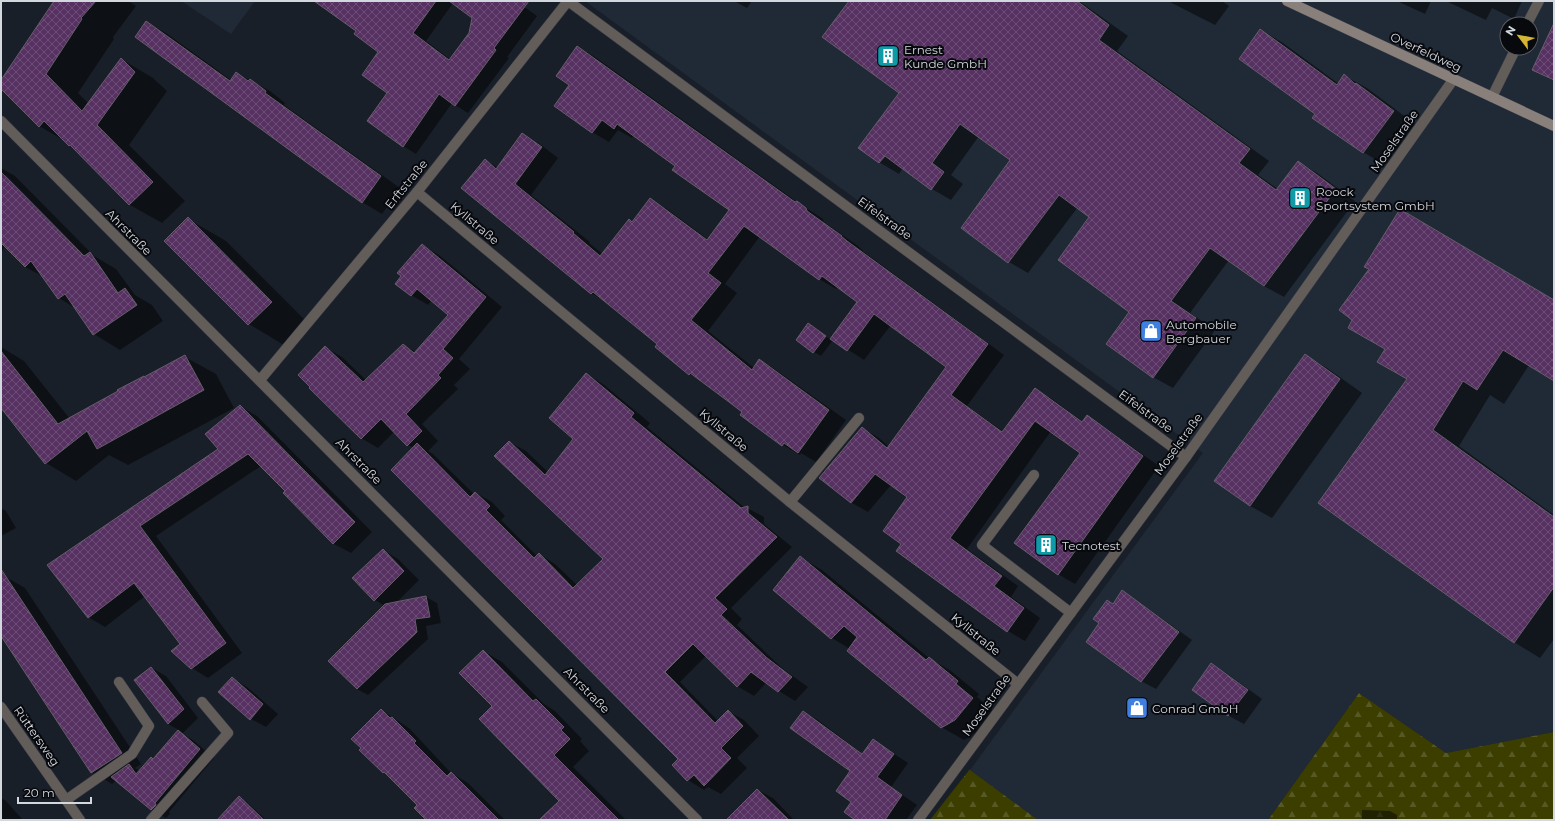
<svg xmlns="http://www.w3.org/2000/svg" width="1555" height="821" viewBox="0 0 1555 821" font-family="Montserrat,sans-serif">
	<style>
		.built { fill: #202936; fill-rule: evenodd }
		.forest { fill: url(#forest-firs) }
		.shadow { fill: #0007; fill-rule: evenodd }
		.building { fill: url(#building-cross-hatch); stroke: #665d69 }
		.lines { fill: none; stroke-linecap: round; stroke-linejoin: round }
		.lane-casing { stroke: #333942; stroke-width: 11 }
		.street-casing { stroke: #333942; stroke-width: 11 }
		.secondary-casing { stroke: #333942; stroke-width: 11 }
		.lane { stroke: #625d59; stroke-width: 10 }
		.street { stroke: #625d59; stroke-width: 10 }
		.secondary { stroke: #89807b; stroke-width: 10 }
		.labels { text-anchor: middle; dominant-baseline: central; stroke-width: 4; stroke-linejoin: round; paint-order: stroke }
		.poi-label { font-size: 12px; fill: #d3d7de; stroke: #07090d; text-anchor: start }
		.street-label { font-size: 12px; fill: #d3d7de; stroke: #07090d }
	</style>
	<defs>
		<pattern id="forest-firs" width="22" height="20" patternUnits="userSpaceOnUse"><rect width="22" height="20" fill="#3c3e00"/><path d="M5 1l3.5 6h-7zM16 11l3.5 6h-7z" fill="#575925"/></pattern>
		<pattern id="building-cross-hatch" width="8" height="8" patternUnits="userSpaceOnUse"><rect width="8" height="8" fill="#563161"/><path d="M0 0l8 8M0 8l8-8" fill="none" stroke="#6d4e77"/></pattern>
	</defs>
	<rect width="100%" height="100%" fill="#191f29"/>
	<!-- built -->
	<g class="built">
		<polygon points="181,1 255,1 231,34"/>
		<path d="M 585,1 L 1554,1 L 1554,732 L 1446,753 L 1359,693 L 1268,820 L 1038,820 L 970,770 L 1203,453 ZM 1507,24 L 1531,24 L 1531,48 L 1507,48 Z"/>
	</g>
	<!-- forest -->
	<g class="forest">
		<polygon points="1359,693 1446,753 1554,732 1554,819 1548,820 1268,820"/>
		<polygon points="970,769 970,770 1038,820 930,820"/>
	</g>
	<!-- shadow -->
	<g class="shadow">
		<polygon points="55,1 128,1 136,6 113,37 114,39 78,93 89,104 121,59 153,78 167,91 129,145 185,201 162,223 130,205 75,149 65,141 39,126"/>
		<path d="M 316,1 L 516,1 L 537,16 L 507,57 L 509,58 L 468,113 L 452,103 L 416,154 L 403,146 L 388,93 L 380,52 L 358,31 ZM 453,3 L 479,21 L 451,60 L 426,41 Z"/>
		<polygon points="734,1 752,1 747,8"/>
		<polygon points="850,1 1079,1 1128,36 1117,51 1269,161 1258,175 1278,189 1298,162 1317,173 1355,201 1284,297 1264,286 1229,260 1190,313 1215,330 1173,388 1153,377 1131,311 1091,217 1078,207 1028,273 1009,262 1012,160 979,136 951,175 963,184 951,200 932,189 903,168 899,174 879,162 901,93"/>
		<polygon points="1168,1 1222,1 1229,6 1215,25"/>
		<polygon points="1397,1 1431,1 1425,14"/>
		<polygon points="1446,1 1522,1 1514,19 1492,8 1486,20"/>
		<polygon points="146,22 166,33 231,80 236,73 270,91 285,103 284,105 400,188 382,214 362,202"/>
		<polygon points="1261,30 1283,43 1339,84 1345,76 1367,88 1415,124 1385,165 1363,152"/>
		<polygon points="1554,39 1554,81 1533,69"/>
		<polygon points="578,47 595,57 800,204 823,219 824,222 858,246 864,252 1004,355 967,406 1004,432 1035,390 1052,399 1083,422 1087,417 1104,427 1159,466 1075,584 1058,574 1081,453 1051,431 967,549 1018,586 1011,597 1040,618 1025,641 1008,631 902,544 909,497 891,485 868,512 852,503 821,478 862,428 879,438 889,447 948,367 891,325 864,360 833,340 821,356 814,352 815,328 831,340 859,302 838,287 836,289 819,279 760,236 725,284 737,293 708,331 754,368 760,360 776,370 846,420 816,462 801,453 800,455 783,445 744,412 703,382 689,374 659,344 608,303 591,293 485,160 498,168 523,134 540,144 558,158 531,195 590,242 589,243 603,254 629,220 633,223 650,200 667,209 709,240 731,210 677,166 634,135 632,138 618,130 609,142 592,132 571,85"/>
		<path d="M 1,168 L 15,176 L 94,256 L 116,269 L 135,295 L 152,305 L 163,321 L 120,350 L 94,334 L 75,308 L 59,298 L 44,277 L 25,267 L 5,246 L 1,253 ZM 3,175 L 6,175 L 88,259 L 87,260 Z"/>
		<polygon points="188,219 226,241 309,324 287,347 249,324 166,241"/>
		<polygon points="422,245 439,255 502,307 459,359 470,369 454,385 458,389 422,424 438,441 428,451 433,454 474,494 476,493 492,502 505,516 501,520 537,556 539,554 555,564 577,585 604,559 509,442 526,451 548,472 575,438 586,374 603,384 650,423 647,427 745,508 747,508 764,517 764,524 792,547 731,608 742,619 737,625 783,669 808,687 795,701 766,683 754,696 737,686 706,656 680,682 718,721 728,711 744,720 759,736 737,758 747,768 721,794 708,787 704,790 688,780 673,765 680,759 414,448 408,445 395,431 378,448 361,438 325,347 342,357 366,380 403,345 416,352 450,315 432,300 428,305 411,295"/>
		<polygon points="1554,301 1554,380 1529,365 1504,404 1490,395 1459,446 1554,515 1554,639 1540,658 1514,642 1320,503"/>
		<polygon points="1,347 24,361 70,419 185,357 216,374 234,408 128,465 109,455 76,481 46,463 1,406"/>
		<polygon points="1305,355 1327,368 1362,393 1272,518 1250,506 1216,481"/>
		<polygon points="240,406 257,416 372,532 351,553 334,544 284,493 287,491 261,466 156,536 242,653 208,678 192,668 181,644 145,596 105,627 88,617 49,566 219,449"/>
		<polygon points="1,508 6,511 16,528 1,536"/>
		<polygon points="383,550 398,559 419,580 396,603 426,597 437,603 441,623 426,626 428,639 368,695 357,689 385,606 375,600 354,578"/>
		<polygon points="800,557 822,570 929,658 951,671 979,694 977,697 994,711 977,732 964,740 941,727 850,649 832,638"/>
		<polygon points="6,577 25,588 141,764 135,768 140,771 153,760 179,730 168,724 136,680 152,668 166,676 198,718 182,734 193,740 214,758 169,812 170,814 166,818 151,810 117,780 112,784 92,772 1,634 1,580"/>
		<polygon points="1122,592 1136,600 1192,640 1156,689 1141,681 1113,604"/>
		<polygon points="483,651 502,662 544,704 555,711 582,739 580,741 589,751 573,767 626,820 554,820 560,801 493,706"/>
		<polygon points="1211,665 1226,673 1262,699 1244,724 1229,716 1193,690"/>
		<polygon points="232,678 247,687 278,714 266,727 251,719"/>
		<polygon points="381,710 409,728 451,773 468,783 505,820 428,820 419,805 361,750"/>
		<polygon points="803,712 818,720 863,754 873,740 908,763 891,787 917,805 906,820 857,820 853,802 851,771"/>
		<polygon points="758,790 773,798 794,820 739,820"/>
		<polygon points="1,798 6,801 23,820 1,820"/>
		<polygon points="239,798 247,802 264,818 262,820 231,820"/>
		<polygon points="1362,810 1390,811 1397,815 1397,820 1362,820"/>
	</g>
	<!-- building -->
	<g class="building">
		<polygon points="54,1 96,1 81,18 82,19 46,74 82,111 121,58 135,72 97,125 153,182 129,205 70,145 69,146 44,121 39,127 1,89 1,80"/>
		<polygon points="314,1 436,1 413,33 449,60 469,33 472,18 449,1 529,1 494,48 496,50 455,106 439,94 403,147 367,121 387,93 362,75 378,52 354,34 356,31"/>
		<polygon points="849,1 1077,1 1109,25 1099,40 1250,149 1239,163 1276,190 1298,161 1336,189 1264,286 1210,248 1171,301 1196,318 1153,378 1106,344 1129,312 1058,260 1089,217 1059,195 1008,263 961,228 1010,160 960,124 932,163 944,172 931,190 885,156 879,163 858,148 899,93 822,37"/>
		<polygon points="146,21 230,81 236,72 248,81 250,79 266,91 265,93 381,176 362,203 135,37"/>
		<polygon points="1554,23 1554,80 1532,70"/>
		<polygon points="1260,29 1337,85 1344,74 1355,84 1356,83 1394,111 1363,153 1312,118 1315,114 1239,59"/>
		<polygon points="577,46 795,202 797,201 806,208 807,211 842,236 841,236 847,241 988,344 951,395 1002,432 1035,388 1082,422 1087,415 1143,456 1058,575 1014,543 1080,453 1035,421 950,538 1002,576 994,586 1024,608 1007,632 896,551 901,544 883,531 907,497 875,474 851,503 819,478 862,427 887,448 946,367 874,314 847,351 830,339 857,302 822,276 819,280 744,226 708,273 721,283 691,320 752,370 759,359 829,410 798,453 784,443 782,446 740,415 742,412 729,402 690,373 689,375 655,347 657,344 593,292 591,294 461,188 485,159 496,169 522,133 542,147 515,184 574,232 573,233 600,256 629,219 632,222 650,198 707,240 729,210 672,170 675,166 617,124 614,129 602,120 592,133 554,106 569,85 556,76"/>
		<polygon points="1,172 84,256 90,252 118,293 125,288 137,305 93,335 65,294 58,299 31,261 25,267 1,243"/>
		<polygon points="1400,209 1554,300 1554,381 1503,350 1477,390 1463,381 1433,430 1554,517 1554,587 1514,643 1318,503 1407,379 1377,362 1385,349 1348,328 1352,320 1339,310 1369,269 1364,267"/>
		<polygon points="188,217 272,302 248,325 164,241"/>
		<polygon points="422,244 486,297 443,349 453,358 438,375 441,378 406,414 422,431 407,446 381,419 361,439 309,388 310,387 298,375 325,346 363,382 403,344 414,353 448,315 417,289 411,296 395,284 401,276 397,273"/>
		<polygon points="808,323 826,336 813,353 796,340"/>
		<polygon points="1,351 58,424 118,391 117,390 144,376 144,377 185,355 204,390 97,449 87,431 45,464 1,408"/>
		<polygon points="1305,354 1340,379 1250,506 1214,481"/>
		<polygon points="586,373 634,413 631,417 717,488 741,508 748,506 748,513 777,537 715,598 727,609 721,615 767,658 792,677 778,692 751,672 737,687 693,644 665,672 715,723 728,710 743,726 721,748 731,758 704,786 694,775 687,781 672,765 678,759 391,470 417,443 470,497 475,492 490,506 486,510 534,558 539,553 573,588 603,559 494,456 509,441 545,475 573,439 549,418"/>
		<polygon points="240,405 355,522 333,544 283,493 285,491 248,454 140,526 226,643 191,669 171,651 180,644 134,583 88,618 47,565 218,449 205,434"/>
		<polygon points="383,549 404,571 374,601 352,578"/>
		<polygon points="800,556 926,660 929,657 958,681 956,684 973,698 955,720 941,728 847,651 857,637 844,626 831,639 773,590"/>
		<polygon points="1,569 122,753 91,773 1,636"/>
		<polygon points="1122,590 1179,632 1141,682 1086,642 1099,623 1093,619 1107,600 1113,604"/>
		<polygon points="426,596 430,617 415,619 417,632 357,689 328,661 385,604"/>
		<polygon points="483,650 533,701 536,699 564,727 561,730 570,739 554,755 619,820 539,820 559,801 479,719 492,706 459,673"/>
		<polygon points="1211,663 1248,690 1228,716 1192,690"/>
		<polygon points="151,667 184,709 168,724 134,680"/>
		<polygon points="232,677 263,704 250,720 218,692"/>
		<polygon points="381,709 390,718 392,717 416,741 414,743 447,776 451,772 499,820 426,820 414,808 417,805 384,772 383,773 359,750 361,748 351,739"/>
		<polygon points="803,711 862,754 873,739 894,754 877,777 902,795 885,820 855,820 844,812 851,802 836,791 850,771 790,728"/>
		<polygon points="178,730 200,749 155,803 156,805 151,810 111,777 129,764 136,774 151,757 153,759"/>
		<polygon points="757,789 789,820 726,820"/>
		<polygon points="239,796 264,820 217,820"/>
	</g>
	<g class="lines">
		<!-- lane casing -->
		<g class="lane-casing">
			<g id="lane">
				<polyline points="1527,24 1539,1"/>
				<polyline points="1492,97 1516,48"/>
				<polyline points="1034,475 982,545 1071,613"/>
				<polyline points="790,502 859,418"/>
				<polyline points="66,800 132,754 149,726 119,682"/>
				<polyline points="151,820 228,733 202,702"/>
			</g>
		</g>
		<!-- street casing -->
		<g class="street-casing">
			<g id="street">
				<polyline points="568,1 1186,457"/>
				<polyline points="1,121 697,820"/>
				<polyline points="417,192 790,502 1018,684"/>
				<polyline points="260,380 417,192 568,1"/>
				<polyline points="1,707 80,820"/>
				<polyline points="918,820 1186,457 1453,80"/>
			</g>
		</g>
		<!-- secondary casing -->
		<g class="secondary-casing">
			<polyline id="secondary" points="1287,1 1554,126"/>
		</g>
		<!-- lane -->
		<use href="#lane" class="lane"/>
		<!-- street -->
		<use href="#street" class="street"/>
		<!-- secondary -->
		<use href="#secondary" class="secondary"/>
	</g>
	<!-- icons -->
	<defs>
		<g id="building-square" transform="scale(1.15)"><rect x="-9" y="-9" width="18" height="18" rx="4" fill="#0f9aa8" stroke="#07090d"/><path d="M-4-6H4V6H1V3H-1V6H-4ZM-2.5-4.3h1.7v1.8h-1.7ZM.8-4.3h1.7v1.8H.8ZM-2.5-1h1.7V.8h-1.7ZM.8-1h1.7V.8H.8Z" fill="#fff"/></g>
		<g id="shop-square" transform="scale(1.15)"><rect x="-9" y="-9" width="18" height="18" rx="4" fill="#3f7fe0" stroke="#07090d"/><path d="M-5-2.5h2.3a2.7 3.5 0 0 1 5.4 0H5L5.5 6h-11ZM-1.5-2.5h3a1.5 2.3 0 0 0-3 0Z" fill="#fff"/></g>
	</defs>
	<g fill-rule="evenodd">
		<use href="#building-square" x="888" y="56"/>
		<use href="#building-square" x="1300" y="198"/>
		<use href="#shop-square" x="1151" y="331"/>
		<use href="#building-square" x="1046" y="545"/>
		<use href="#shop-square" x="1137" y="708"/>
	</g>
	<g class="labels">
		<!-- poi labels -->
		<g class="poi-label">
			<text x="904" y="49">Ernest<tspan x="904" dy="14">Kunde GmbH</tspan></text>
			<text x="1316" y="191">Roock<tspan x="1316" dy="14">Sportsystem GmbH</tspan></text>
			<text x="1166" y="324">Automobile<tspan x="1166" dy="14">Bergbauer</tspan></text>
			<text x="1062" y="545">Tecnotest</text>
			<text x="1152" y="708">Conrad GmbH</text>
		</g>
		<!-- street labels -->
		<g class="street-label">
			<text transform="translate(1426 52) rotate(25)">Overfeldweg</text>
			<text transform="translate(1394 141) rotate(-55)">Moselstraße</text>
			<text transform="translate(406 184) rotate(-51)">Erftstraße</text>
			<text transform="translate(885 218) rotate(36)">Eifelstraße</text>
			<text transform="translate(475 223) rotate(40)">Kyllstraße</text>
			<text transform="translate(129 232) rotate(45)">Ahrstraße</text>
			<text transform="translate(1146 411) rotate(36)">Eifelstraße</text>
			<text transform="translate(724 430) rotate(40)">Kyllstraße</text>
			<text transform="translate(1178 444) rotate(-54)">Moselstraße</text>
			<text transform="translate(359 461) rotate(45)">Ahrstraße</text>
			<text transform="translate(976 634) rotate(39)">Kyllstraße</text>
			<text transform="translate(587 690) rotate(45)">Ahrstraße</text>
			<text transform="translate(986 705) rotate(-54)">Moselstraße</text>
			<text transform="translate(37 736) rotate(55)">Rüttersweg</text>
		</g>
	</g>
	<!-- border -->
	<rect width="1555" height="821" fill="none" stroke="#d3d7de" stroke-width="4"/>
	<!-- north arrow -->
	<g transform="translate(1519 36) rotate(302)"><circle r="19" fill="#07090d" stroke="#595b61"/>
	<path d="M0-3L7 15L0 10L-7 15Z" fill="#d5b534"/>
	<text y="-6" font-size="11" font-weight="bold" text-anchor="middle" fill="#d3d7de">N</text>
	</g>
	<!-- scale -->
	<path d="M18 797v6h73v-6" fill="none" stroke="#d3d7de" stroke-width="2"/>
	<text x="24" y="797" font-size="12" fill="#d3d7de" stroke="#07090d" stroke-width="3" paint-order="stroke">20 m</text>
</svg>
